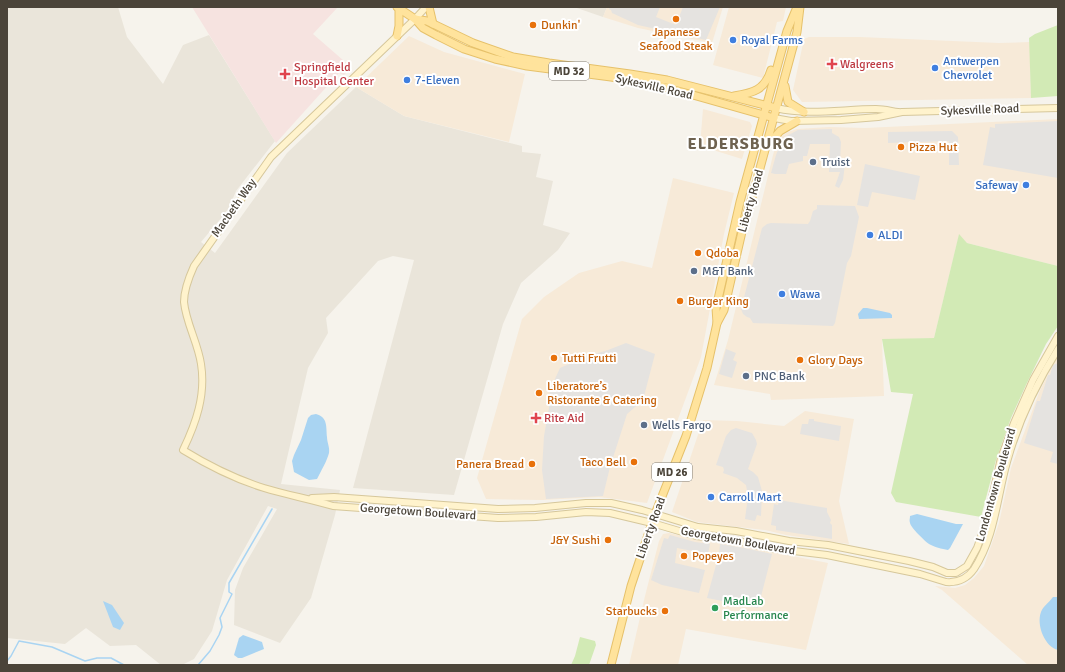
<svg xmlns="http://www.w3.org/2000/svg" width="1065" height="672" viewBox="0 0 1065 672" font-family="Signika,sans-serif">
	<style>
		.residential { fill: #eae5da }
		.commercial { fill: #f7ead8 }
		.medical { fill: #f6e3e0 }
		.green { fill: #d2eab5 }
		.parking { fill: #e5e3e0 }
		.water { fill: #a9d4f2 }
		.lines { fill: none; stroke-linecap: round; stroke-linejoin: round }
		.stream { stroke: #a9d4f2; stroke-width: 1.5 }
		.secondary-casing { stroke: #d6c79b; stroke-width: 8 }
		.primary-casing { stroke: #e6c16a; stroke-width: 9 }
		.secondary { stroke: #fff3cd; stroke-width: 6 }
		.primary { stroke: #ffe39c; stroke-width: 7 }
		.food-dot { fill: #e8710a; stroke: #fff; stroke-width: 1.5 }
		.shop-dot { fill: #3f7fe0; stroke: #fff; stroke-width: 1.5 }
		.health-dot { fill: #e0444e; stroke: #fff; stroke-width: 1.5 }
		.service-dot { fill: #5c6f8a; stroke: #fff; stroke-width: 1.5 }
		.leisure-dot { fill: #2e9e5b; stroke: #fff; stroke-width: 1.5 }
		.labels { text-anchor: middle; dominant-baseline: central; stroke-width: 4; stroke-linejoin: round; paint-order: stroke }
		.shield { fill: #fff; stroke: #817c74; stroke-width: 1 }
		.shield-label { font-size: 11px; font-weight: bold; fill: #4b4439 }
		.food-label { font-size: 12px; fill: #c56008; stroke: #fff; text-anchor: start }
		.shop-label { font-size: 12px; fill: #366cbe; stroke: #fff; text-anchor: start }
		.health-label { font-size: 12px; fill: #be3a42; stroke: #fff; text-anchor: start }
		.street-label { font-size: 12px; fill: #4b4439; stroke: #fff }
		.service-label { font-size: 12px; fill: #4e5e75; stroke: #fff; text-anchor: start }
		.leisure-label { font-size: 12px; fill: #27864d; stroke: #fff; text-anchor: start }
		.district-label { font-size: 16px; font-weight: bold; letter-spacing: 1px; fill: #6e6250; stroke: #fff }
	</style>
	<rect width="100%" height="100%" fill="#f6f3ec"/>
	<!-- residential -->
	<g class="residential">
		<polygon points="7,7 118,7 127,37 163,84 183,45 209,35 275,141 236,191 228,210 201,242 215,253 287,153 356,87 404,116 522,146 522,152 541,154 536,177 553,181 543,225 570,233 558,250 521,283 503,324 454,495 353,488 414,260 393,256 378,261 326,318 328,333 308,368 281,484 340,490 335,515 311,598 280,643 234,625 235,590 243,568 277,509 268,506 227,580 212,631 194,659 182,665 161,665 136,645 110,646 86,628 65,644 7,638"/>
		<polygon points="574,7 607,7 603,17"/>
	</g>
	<!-- commercial -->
	<g class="commercial">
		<polygon points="607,7 723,7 712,43 638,28 603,17"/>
		<polygon points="729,7 786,7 783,21 777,22 763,78 713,65"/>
		<polygon points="409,36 444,52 525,74 509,142 404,116 356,87"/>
		<polygon points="809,37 860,37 999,43 1030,42 1031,98 802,102 793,90 804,39"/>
		<polygon points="703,109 750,122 752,126 742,159 700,146"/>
		<polygon points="1058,119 1058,266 967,243 959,235 934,338 882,340 884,396 771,400 770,394 714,385 728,340 773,155 777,142 782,136 788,132 797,129 829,127 865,128"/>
		<polygon points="673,178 734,193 724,234 701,357 647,503 599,497 542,500 486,499 477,478 522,319 544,297 579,273 622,261 652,268"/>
		<polygon points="1058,355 1058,665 1028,665 942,590 935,586 955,588 965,585 974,578 984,566 999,523 1011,468 1040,390"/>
		<polygon points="805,411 854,419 839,501 849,544 786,535 765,530 697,522 672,512 703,420 737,421 784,426"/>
		<polygon points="669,533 714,543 737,545 828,563 806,650 686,629 678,665 629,665 645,596 659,541 663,534"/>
	</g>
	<!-- medical -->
	<polygon class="medical" points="192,7 338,7 313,34 351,67 344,75 339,73 276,143"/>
	<!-- green -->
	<g class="green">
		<polygon points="1058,25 1058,96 1031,98 1029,38 1035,34"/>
		<polygon points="959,234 967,243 1058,266 1058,326 1046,344 1026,385 1011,418 996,460 981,517 896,502 891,493 913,394 891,392 882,339 934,338"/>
		<polygon points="580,637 595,641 596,645 589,665 571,665 575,656"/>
	</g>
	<!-- parking -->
	<g class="parking">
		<polygon points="610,7 660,7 656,17 676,25 683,7 720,7 706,40 638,25 612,13 611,10 609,9"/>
		<polygon points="1058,121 1058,178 983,165 990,127 995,128 995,124"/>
		<polygon points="832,129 832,133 839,137 841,142 840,163 845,164 843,180 839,188 835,186 840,172 829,172 830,144 810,144 807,156 803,156 803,161 789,164 786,174 775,174 771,173 776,155 783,138 798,130"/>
		<polygon points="952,131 958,137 959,165 949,165 949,141 888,143 888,132"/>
		<polygon points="865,164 920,176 915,200 872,192 868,207 857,205"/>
		<polygon points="817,205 855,206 859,217 851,256 847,263 835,323 833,326 753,323 750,318 747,317 743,314 741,309 762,228 767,224 771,223 808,224 810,221 813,211 817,209"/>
		<polygon points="626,343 655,354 643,400 627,414 610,467 603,496 546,499 542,470 544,436 549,408 550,390 560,368 585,357 608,350"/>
		<polygon points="726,349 736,353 733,360 737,362 732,378 719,374"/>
		<polygon points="1058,363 1058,464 1050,462 1053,452 1024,443 1037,401 1040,401 1048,375 1050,375 1053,365"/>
		<polygon points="809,419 814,419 814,421 841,426 839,441 800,434 802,424 808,424"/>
		<polygon points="736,428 752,433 756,440 757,444 748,469 753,472 758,477 762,491 761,516 757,515 755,521 745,519 748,496 746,485 737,478 723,473 724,470 723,467 716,465 726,436 731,430"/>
		<polygon points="779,500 827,508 827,512 831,520 830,523 832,525 832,539 776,530 776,526 771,525 774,504 778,505"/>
		<polygon points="670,535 695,542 710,544 708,554 677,548 675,563 705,570 699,593 662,585 651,580 664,538 668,539"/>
		<polygon points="720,544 744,548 772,554 758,608 707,598 719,554"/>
	</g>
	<!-- water -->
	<g class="water">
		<polygon points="863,308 867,308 890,313 892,315 892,318 859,319 858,314"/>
		<path d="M 316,414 C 328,417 326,427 327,437 C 327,442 330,448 329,453 C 327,461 321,471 317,479 L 309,480 L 294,472 L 292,461 L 294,455 L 301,440 L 308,418 L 311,415 Z"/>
		<path d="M 917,514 L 956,524 L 963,524 L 950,548 L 948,550 C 942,549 934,547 929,544 C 925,541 911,528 910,523 C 909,520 910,519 910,516 Z"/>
		<path d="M 1053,597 L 1058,597 L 1058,650 C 1045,647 1036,625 1041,612 C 1043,606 1049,603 1053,597 Z"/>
		<polygon points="103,601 112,605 124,623 120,630 113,627"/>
		<polygon points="243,635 262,642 264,649 242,658 238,658 234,655 239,638"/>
	</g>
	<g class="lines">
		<!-- stream -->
		<g class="stream">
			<polyline points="7,661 11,656 19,641 52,647 85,661 97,658 111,658 124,665"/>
			<polyline points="198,665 210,651 219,635 222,627 220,618 232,594 229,592 229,583 272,509"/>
		</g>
		<!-- secondary casing -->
		<g class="secondary-casing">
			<g id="secondary">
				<path d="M 426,7 L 415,19 L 271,157 L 194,266 C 189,277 184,290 184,302 C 186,323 198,343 201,364 C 206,395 196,423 183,450 C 209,466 235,479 264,488 C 287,495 310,499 333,506 L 498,518 L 536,517 L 586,512 L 610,513 L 652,523 L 696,536 L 734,540 L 769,548 L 827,555 L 920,574 L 946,582 C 958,583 967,579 974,569 C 995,537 997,497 1007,462 C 1018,422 1036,384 1058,349"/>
				<path d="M 776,108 C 809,116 843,109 876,109 C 884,109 891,111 898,112"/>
				<polyline points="774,118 791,121 841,120 878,117 902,112 1058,108"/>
				<polyline points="312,498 334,497 498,509 535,508 586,503 611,503 642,510 698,527 736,531 789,541 828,545 909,561 933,567 947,573 956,573 967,566 977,548 987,520 1001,458 1014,423 1033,380 1058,336"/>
			</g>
		</g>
		<!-- primary casing -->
		<g class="primary-casing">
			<g id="primary">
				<polyline points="397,7 415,19 423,28 436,35 464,49 495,59 527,66 611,77 654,84 774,118"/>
				<polyline points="429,7 433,24"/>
				<polyline points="415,19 427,21 473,43 513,57 549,63 630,74 667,80 776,108"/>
				<polyline points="397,36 399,26 399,9"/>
				<polyline points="785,86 788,102 804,112"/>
				<path d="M 734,96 C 753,93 765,90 771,70"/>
				<polyline points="768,145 780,131 797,121"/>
				<polyline points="717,323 716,308 740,202 787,31 797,7"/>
				<polyline points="611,665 631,586 655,514 686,436 707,368 717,323 724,310 744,223 753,194 797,32 800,7"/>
			</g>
		</g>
		<!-- secondary -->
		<use href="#secondary" class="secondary"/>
		<!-- primary -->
		<use href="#primary" class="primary"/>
	</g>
	<!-- markers -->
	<g class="food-dot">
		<circle cx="676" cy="19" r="4"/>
		<circle cx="533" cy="25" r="4"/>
		<circle cx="901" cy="147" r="4"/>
		<circle cx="698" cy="253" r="4"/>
		<circle cx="680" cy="301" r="4"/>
		<circle cx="554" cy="358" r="4"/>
		<circle cx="800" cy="360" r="4"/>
		<circle cx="539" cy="393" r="4"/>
		<circle cx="634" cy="462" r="4"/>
		<circle cx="532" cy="464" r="4"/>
		<circle cx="608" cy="540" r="4"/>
		<circle cx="684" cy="556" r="4"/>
		<circle cx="665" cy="611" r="4"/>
	</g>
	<g class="shop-dot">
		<circle cx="733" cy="40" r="4"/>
		<circle cx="935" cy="68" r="4"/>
		<circle cx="407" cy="80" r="4"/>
		<circle cx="1026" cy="185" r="4"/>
		<circle cx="870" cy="235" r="4"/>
		<circle cx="782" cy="294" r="4"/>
		<circle cx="711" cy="497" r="4"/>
	</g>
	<g class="health-dot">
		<path d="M830 58h4v4h4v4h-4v4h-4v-4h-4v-4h4z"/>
		<path d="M283 68h4v4h4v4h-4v4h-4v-4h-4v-4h4z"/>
		<path d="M534 412h4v4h4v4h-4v4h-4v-4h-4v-4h4z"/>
	</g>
	<g class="service-dot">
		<circle cx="813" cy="162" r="4"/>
		<circle cx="694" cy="271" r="4"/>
		<circle cx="746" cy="376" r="4"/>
		<circle cx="644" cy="425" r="4"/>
	</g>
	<circle class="leisure-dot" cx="715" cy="608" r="4"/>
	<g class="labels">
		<!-- shield labels -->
		<g class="shield">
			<rect x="549" y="62" width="40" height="18" rx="3"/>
			<rect x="652" y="463" width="40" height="18" rx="3"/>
		</g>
		<g class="shield-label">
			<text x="569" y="71">MD 32</text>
			<text x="672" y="472">MD 26</text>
		</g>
		<!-- food labels -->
		<g class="food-label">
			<text x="541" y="25">Dunkin'</text>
			<text x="676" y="32" text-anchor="middle">Japanese<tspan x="676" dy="14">Seafood Steak</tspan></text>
			<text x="909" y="147">Pizza Hut</text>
			<text x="706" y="253">Qdoba</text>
			<text x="688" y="301">Burger King</text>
			<text x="562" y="358">Tutti Frutti</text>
			<text x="808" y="360">Glory Days</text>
			<text x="547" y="386">Liberatore’s<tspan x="547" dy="14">Ristorante &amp; Catering</tspan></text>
			<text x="626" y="462" text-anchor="end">Taco Bell</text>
			<text x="524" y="464" text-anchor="end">Panera Bread</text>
			<text x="600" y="540" text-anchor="end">J&amp;Y Sushi</text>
			<text x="692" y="556">Popeyes</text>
			<text x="657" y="611" text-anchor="end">Starbucks</text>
		</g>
		<!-- shop labels -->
		<g class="shop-label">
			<text x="741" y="40">Royal Farms</text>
			<text x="943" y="61">Antwerpen<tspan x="943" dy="14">Chevrolet</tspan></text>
			<text x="415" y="80">7-Eleven</text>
			<text x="1018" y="185" text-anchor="end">Safeway</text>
			<text x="878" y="235">ALDI</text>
			<text x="790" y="294">Wawa</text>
			<text x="719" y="497">Carroll Mart</text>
		</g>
		<!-- health labels -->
		<g class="health-label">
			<text x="840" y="64">Walgreens</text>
			<text x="294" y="67">Springfield<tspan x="294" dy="14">Hospital Center</tspan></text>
			<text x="544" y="418">Rite Aid</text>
		</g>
		<!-- street labels -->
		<g class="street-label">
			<text transform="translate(654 87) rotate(13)">Sykesville Road</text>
			<text transform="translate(980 110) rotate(-2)">Sykesville Road</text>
			<text transform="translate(751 201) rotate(-74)">Liberty Road</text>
			<text transform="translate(234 208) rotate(-55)">Macbeth Way</text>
			<text transform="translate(996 485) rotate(-74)">Londontown Boulevard</text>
			<text transform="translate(418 512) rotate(4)">Georgetown Boulevard</text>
			<text transform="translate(651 528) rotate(-70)">Liberty Road</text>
			<text transform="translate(738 541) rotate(10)">Georgetown Boulevard</text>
		</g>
		<!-- service labels -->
		<g class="service-label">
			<text x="821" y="162">Truist</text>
			<text x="702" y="271">M&amp;T Bank</text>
			<text x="754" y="376">PNC Bank</text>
			<text x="652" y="425">Wells Fargo</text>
		</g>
		<!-- leisure labels -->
		<g class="leisure-label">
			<text x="723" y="601">MadLab<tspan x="723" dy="14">Performance</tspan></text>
		</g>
		<!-- district labels -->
		<g class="district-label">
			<text x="741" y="144">ELDERSBURG</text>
		</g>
	</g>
	<!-- border -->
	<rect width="1065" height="672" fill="none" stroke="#4b4439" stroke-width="16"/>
</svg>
